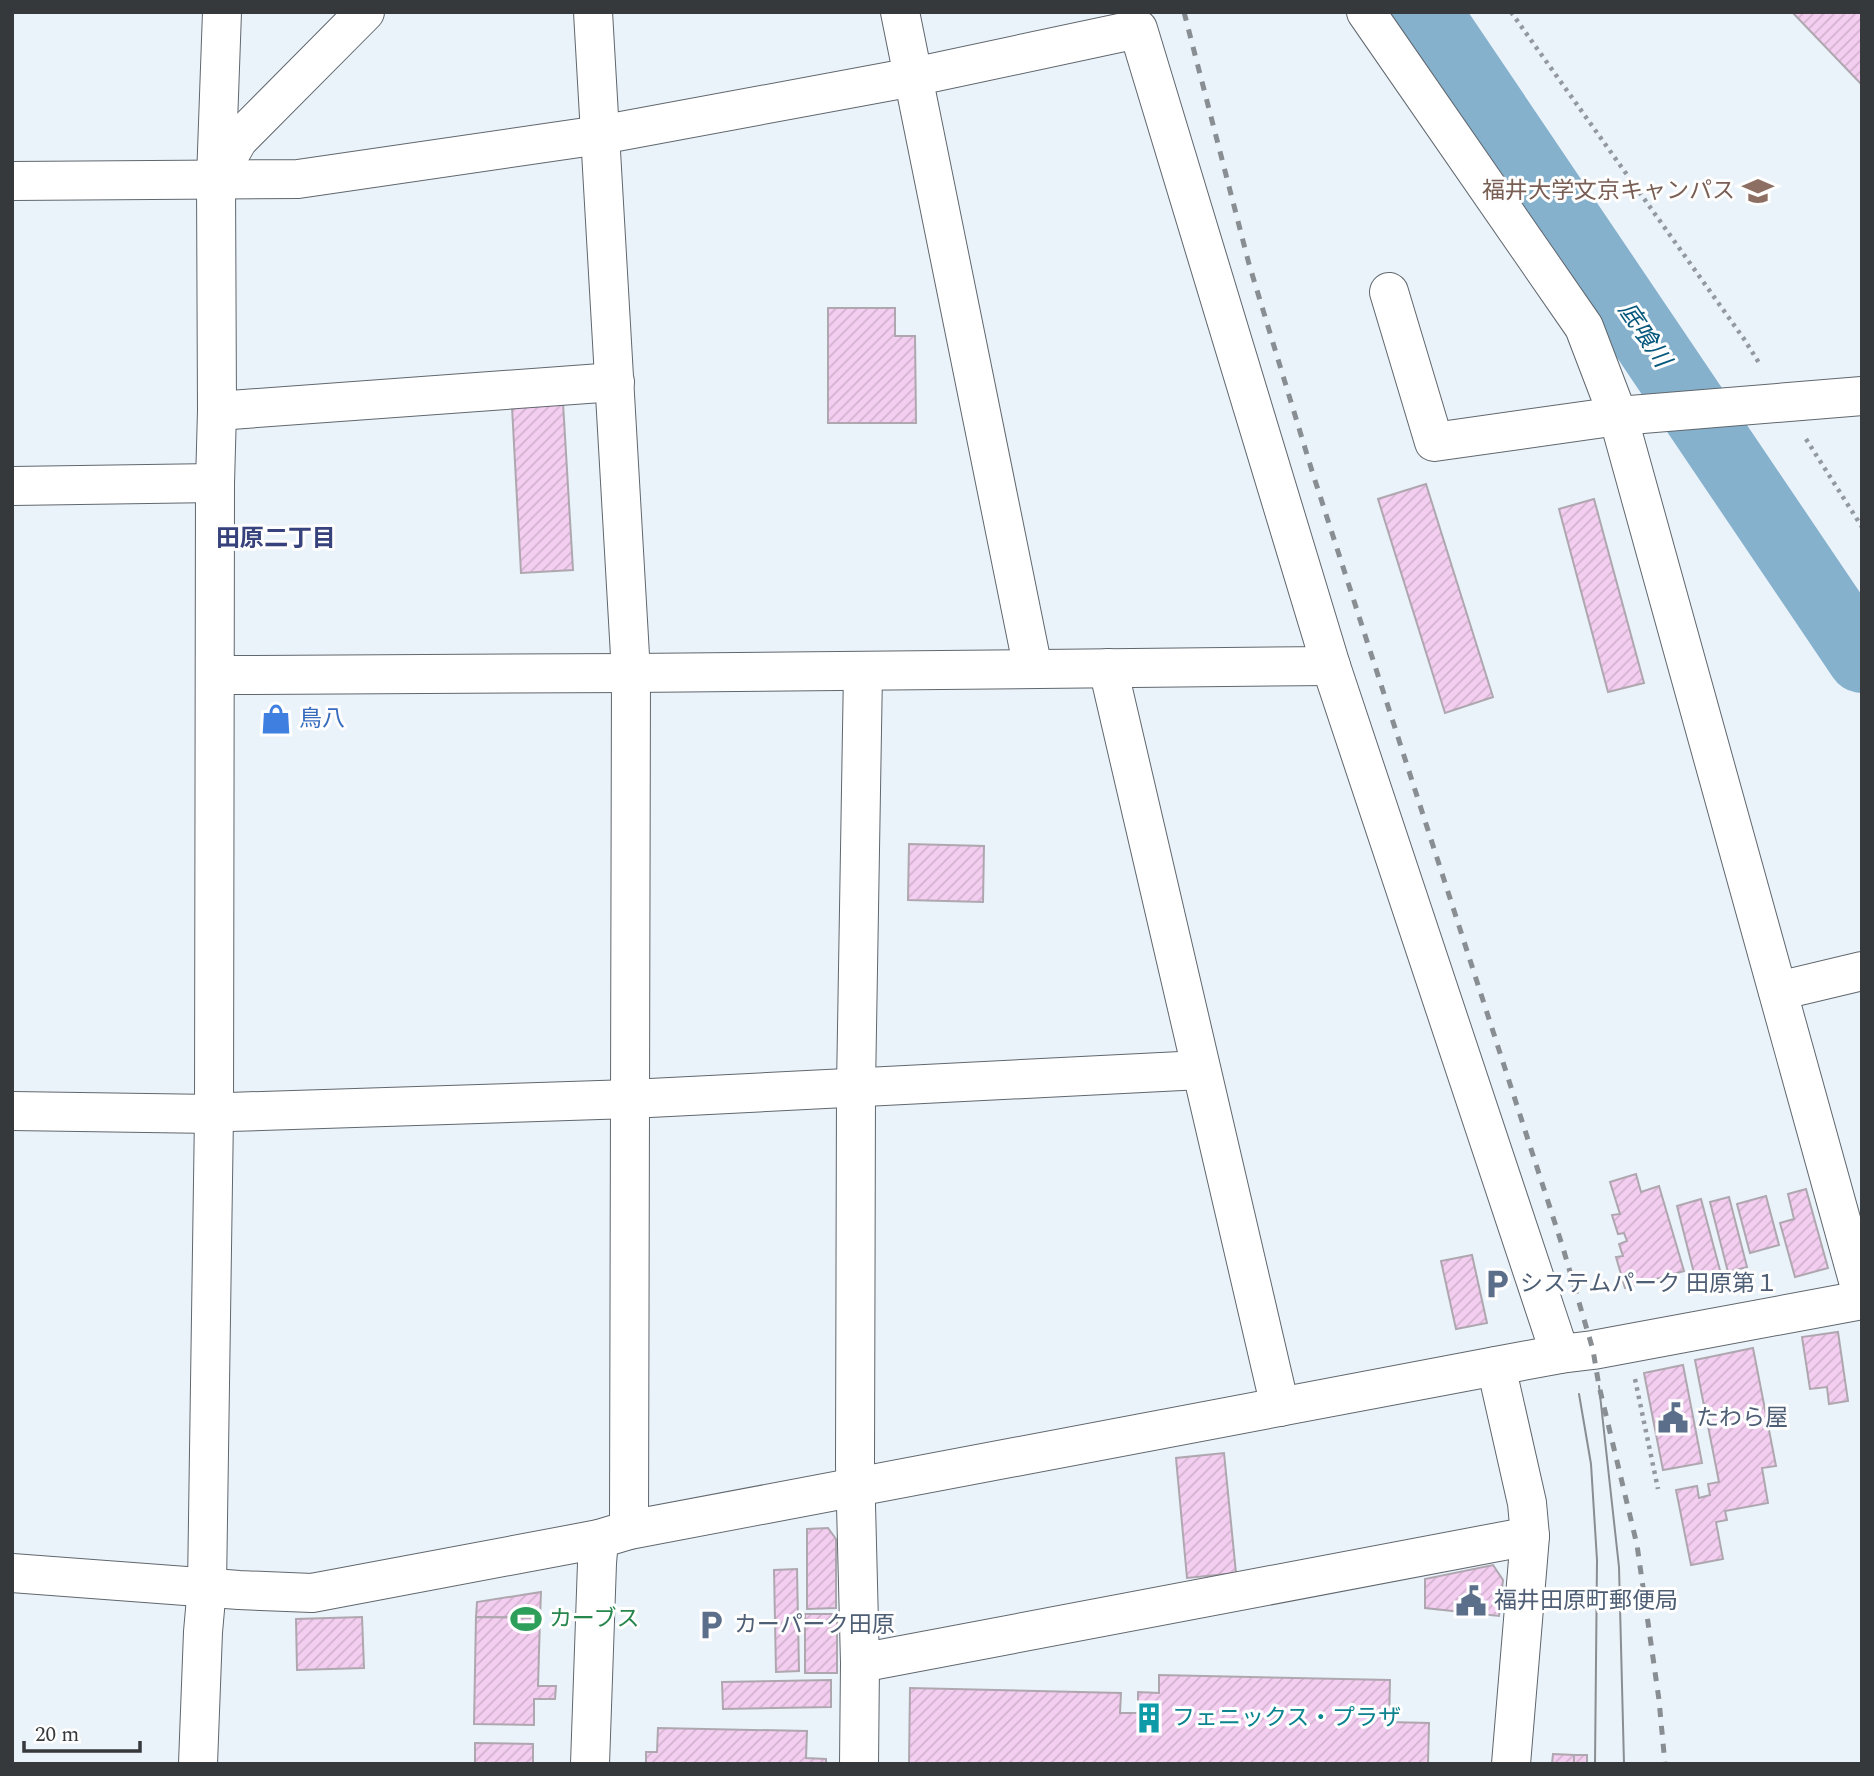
<svg xmlns="http://www.w3.org/2000/svg" width="1874" height="1776" viewBox="0 0 1874 1776" font-family="Spectral,'Noto Sans JP',serif">
	<style>
		.lines { fill: none; stroke-linecap: round; stroke-linejoin: round }
		.river { stroke: #85b1cd; stroke-width: 70 }
		.building { fill: url(#building-hatch); stroke: #afa7af; stroke-width: 2 }
		.minor-casing { stroke: #60676d; stroke-width: 40 }
		.path { stroke: #93999f; stroke-width: 4.5; stroke-dasharray: 3.5 5; stroke-linecap: butt }
		.minor { stroke: #fff; stroke-width: 38 }
		.tram { stroke: #898e93; stroke-width: 2 }
		.rail { stroke: #898e93; stroke-width: 5; stroke-dasharray: 9 9; stroke-linecap: butt }
		.labels { text-anchor: middle; dominant-baseline: central; stroke-width: 6; stroke-linejoin: round; paint-order: stroke }
		.education-label { font-size: 23px; fill: #785e54; stroke: #fefefe; text-anchor: end }
		.shop-label { font-size: 23px; fill: #366cbe; stroke: #fefefe; text-anchor: start }
		.service-label { font-size: 23px; fill: #4e5e75; stroke: #fefefe; text-anchor: start }
		.leisure-label { font-size: 23px; fill: #27864d; stroke: #fefefe; text-anchor: start }
		.culture-label { font-size: 23px; fill: #0d838f; stroke: #fefefe; text-anchor: start }
		.water-label { font-size: 24px; font-style: italic; fill: #06587d; stroke: #fefefe }
		.neighbourhood-label { font-size: 24px; font-weight: bold; fill: #37417c; stroke: #fefefe }
	</style>
	<defs>
		<pattern id="building-hatch" width="6" height="6" patternUnits="userSpaceOnUse" patternTransform="scale(1.75)"><rect width="6" height="6" fill="#f4cef0"/><path d="M-1 1l2-2M0 6l6-6M5 7l2-2" fill="none" stroke="#d2b2cf"/></pattern>
	</defs>
	<rect width="100%" height="100%" fill="#eaf2fa"/>
	<g class="lines">
		<!-- river -->
		<polyline class="river" points="1426,12 1862,658"/>
	</g>
	<!-- building -->
	<g class="building">
		<polygon points="1792,12 1862,12 1862,85"/>
		<polygon points="828,308 895,308 895,336 915,336 916,423 828,423"/>
		<polygon points="563,403 573,570 521,573 512,407"/>
		<polygon points="1426,484 1493,697 1445,713 1378,499"/>
		<polygon points="1594,499 1644,683 1608,692 1559,509"/>
		<polygon points="909,844 984,846 983,902 908,900"/>
		<polygon points="1636,1174 1641,1192 1659,1186 1684,1271 1625,1288 1616,1257 1623,1256 1619,1244 1627,1241 1624,1233 1618,1234 1612,1215 1620,1214 1610,1182"/>
		<polygon points="1806,1189 1828,1268 1795,1277 1780,1223 1794,1219 1788,1194"/>
		<polygon points="1766,1196 1779,1245 1750,1253 1737,1204"/>
		<polygon points="1729,1197 1747,1267 1728,1272 1710,1202"/>
		<polygon points="1701,1199 1721,1274 1696,1281 1677,1206"/>
		<polygon points="1472,1255 1487,1323 1456,1329 1441,1261"/>
		<polygon points="1838,1332 1848,1401 1829,1404 1827,1387 1810,1389 1802,1337"/>
		<polygon points="1753,1348 1776,1466 1762,1468 1768,1503 1725,1511 1727,1520 1716,1522 1723,1559 1691,1565 1676,1490 1697,1486 1699,1498 1710,1495 1708,1484 1719,1482 1695,1360"/>
		<polygon points="1683,1365 1702,1463 1663,1470 1644,1373"/>
		<polygon points="1224,1453 1236,1573 1187,1578 1176,1458"/>
		<polygon points="828,1528 836,1539 836,1608 807,1609 807,1529"/>
		<polygon points="1493,1565 1503,1580 1499,1616 1425,1608 1425,1579"/>
		<polygon points="797,1569 799,1671 776,1672 774,1570"/>
		<polygon points="541,1592 540,1618 476,1617 477,1602"/>
		<rect x="805" y="1614" width="32" height="59"/>
		<polygon points="362,1617 364,1668 297,1670 296,1619"/>
		<polygon points="476,1617 540,1618 538,1686 556,1686 555,1699 534,1699 534,1725 474,1724"/>
		<polygon points="1159,1675 1390,1680 1389,1722 1429,1723 1428,1764 909,1764 910,1688 1121,1693 1120,1713 1138,1713 1138,1692 1159,1693"/>
		<polygon points="831,1680 831,1707 723,1709 722,1682"/>
		<polygon points="658,1728 807,1731 806,1758 826,1759 826,1764 646,1764 646,1752 657,1752"/>
		<polygon points="475,1743 533,1744 533,1764 475,1764"/>
		<polygon points="1553,1754 1574,1755 1574,1764 1552,1764"/>
		<rect x="1574" y="1755" width="13" height="9"/>
	</g>
	<g class="lines">
		<!-- minor casing -->
		<g class="minor-casing">
			<g id="minor">
				<polyline points="593,12 631,673 629,1530"/>
				<polyline points="900,12 1033,669"/>
				<polyline points="1366,12 1584,327 1618,416 1862,1295"/>
				<polyline points="217,177 238,140 365,12"/>
				<polyline points="12,181 298,179 600,135 913,77 1138,29 1331,666 1560,1354"/>
				<polyline points="1389,292 1434,442 1618,416 1862,396"/>
				<polyline points="217,411 615,382"/>
				<polyline points="12,486 215,483"/>
				<polyline points="1108,668 1280,1407"/>
				<polyline points="215,678 232,675 631,673 1331,666"/>
				<polyline points="1778,991 1862,971"/>
				<polyline points="12,1111 214,1114 229,1112 630,1099 1201,1070"/>
				<polyline points="1496,1366 1527,1503 1530,1536 1511,1764"/>
				<polyline points="12,1573 239,1590 312,1593 599,1539 629,1530 1496,1366 1560,1354 1593,1350 1862,1300"/>
				<polyline points="860,1663 1530,1536"/>
				<polyline points="198,1764 203,1632 207,1587 214,1114 215,483 217,411 216,179 222,12"/>
				<polyline points="590,1764 597,1563 599,1539"/>
				<polyline points="859,1764 860,1663 855,1465 856,1088 863,671"/>
			</g>
		</g>
		<!-- path -->
		<g class="path">
			<polyline points="1511,12 1744,339 1761,366"/>
			<polyline points="1806,439 1862,527"/>
			<polyline points="1635,1379 1658,1489"/>
		</g>
		<!-- minor -->
		<use href="#minor" class="minor"/>
		<!-- tram -->
		<g class="tram">
			<polyline points="1599,1386 1619,1567 1624,1764"/>
			<polyline points="1579,1394 1591,1464 1597,1560 1595,1764"/>
		</g>
		<!-- rail -->
		<polyline class="rail" points="1184,12 1249,264 1312,471 1563,1248 1593,1350 1599,1386 1637,1545 1659,1700 1665,1764"/>
	</g>
	<!-- icons -->
	<defs>
		<g id="university-bare" transform="scale(2.415)"><path d="M0-5L7-2L0 1L-7-2ZM-4 1L0 2.5L4 1V4Q0 6-4 4Z" fill="#8d6e63" stroke="#fefefe" stroke-width="2.5" paint-order="stroke"/></g>
		<g id="shop-bare" transform="scale(2.415)"><path d="M-5-2.5h2.3a2.7 3.5 0 0 1 5.4 0H5L5.5 6h-11ZM-1.5-2.5h3a1.5 2.3 0 0 0-3 0Z" fill="#3f7fe0" stroke="#fefefe" stroke-width="2.5" paint-order="stroke"/></g>
		<g id="parking-bare" transform="scale(2.415)"><path d="M-3.5-5.5H1a3.5 3.5 0 0 1 0 7H-1V5.5H-3.5ZM-1-3.4V-.6H.8a1.4 1.4 0 0 0 0-2.8Z" fill="#5c6f8a" stroke="#fefefe" stroke-width="2.5" paint-order="stroke"/></g>
		<g id="civic-bare" transform="scale(2.415)"><path d="M-.6-6.5H3V-4.5H.6V-3L4-1V1h2V6H-6V1h2V-1L-.6-3ZM-1.2 2.5V6h2.4V2.5Z" fill="#5c6f8a" stroke="#fefefe" stroke-width="2.5" paint-order="stroke"/></g>
		<g id="stadium-bare" transform="scale(2.415)"><path d="M0-5a6.5 5 0 1 0 0 10a6.5 5 0 1 0 0-10ZM-3.5-1.8h7v3.6h-7Z" fill="#2e9e5b" stroke="#fefefe" stroke-width="2.5" paint-order="stroke"/></g>
		<g id="building-bare" transform="scale(2.415)"><path d="M-4-6H4V6H1V3H-1V6H-4ZM-2.5-4.3h1.7v1.8h-1.7ZM.8-4.3h1.7v1.8H.8ZM-2.5-1h1.7V.8h-1.7ZM.8-1h1.7V.8H.8Z" fill="#0f9aa8" stroke="#fefefe" stroke-width="2.5" paint-order="stroke"/></g>
	</defs>
	<g fill-rule="evenodd">
		<use href="#university-bare" x="1758" y="191"/>
		<use href="#shop-bare" x="276" y="719"/>
		<use href="#parking-bare" x="1497" y="1284"/>
		<use href="#civic-bare" x="1673" y="1418"/>
		<use href="#civic-bare" x="1471" y="1601"/>
		<use href="#stadium-bare" x="526" y="1619"/>
		<use href="#parking-bare" x="711" y="1625"/>
		<use href="#building-bare" x="1149" y="1718"/>
	</g>
	<g class="labels">
		<!-- education labels -->
		<g class="education-label">
			<text x="1735" y="191">福井大学文京キャンパス</text>
		</g>
		<!-- shop labels -->
		<g class="shop-label">
			<text x="299" y="719">鳥八</text>
		</g>
		<!-- service labels -->
		<g class="service-label">
			<text x="1520" y="1284">システムパーク 田原第１</text>
			<text x="1696" y="1418">たわら屋</text>
			<text x="1494" y="1601">福井田原町郵便局</text>
			<text x="734" y="1625">カーパーク田原</text>
		</g>
		<!-- leisure labels -->
		<g class="leisure-label">
			<text x="549" y="1619">カーブス</text>
		</g>
		<!-- culture labels -->
		<g class="culture-label">
			<text x="1172" y="1718">フェニックス・プラザ</text>
		</g>
		<!-- water labels -->
		<g class="water-label">
			<text transform="translate(1644 335) rotate(56)">底喰川</text>
		</g>
		<!-- neighbourhood labels -->
		<g class="neighbourhood-label">
			<text x="276" y="539">田原二丁目</text>
		</g>
	</g>
	<!-- border -->
	<rect width="1874" height="1776" fill="none" stroke="#36393c" stroke-width="28"/>
	<!-- scale -->
	<path d="M24 1741v10h116v-10" fill="none" stroke="#36393c" stroke-width="3.5"/>
	<text x="35" y="1741" font-size="21" fill="#36393c" stroke="#fefefe" stroke-width="5" paint-order="stroke">20 m</text>
</svg>
